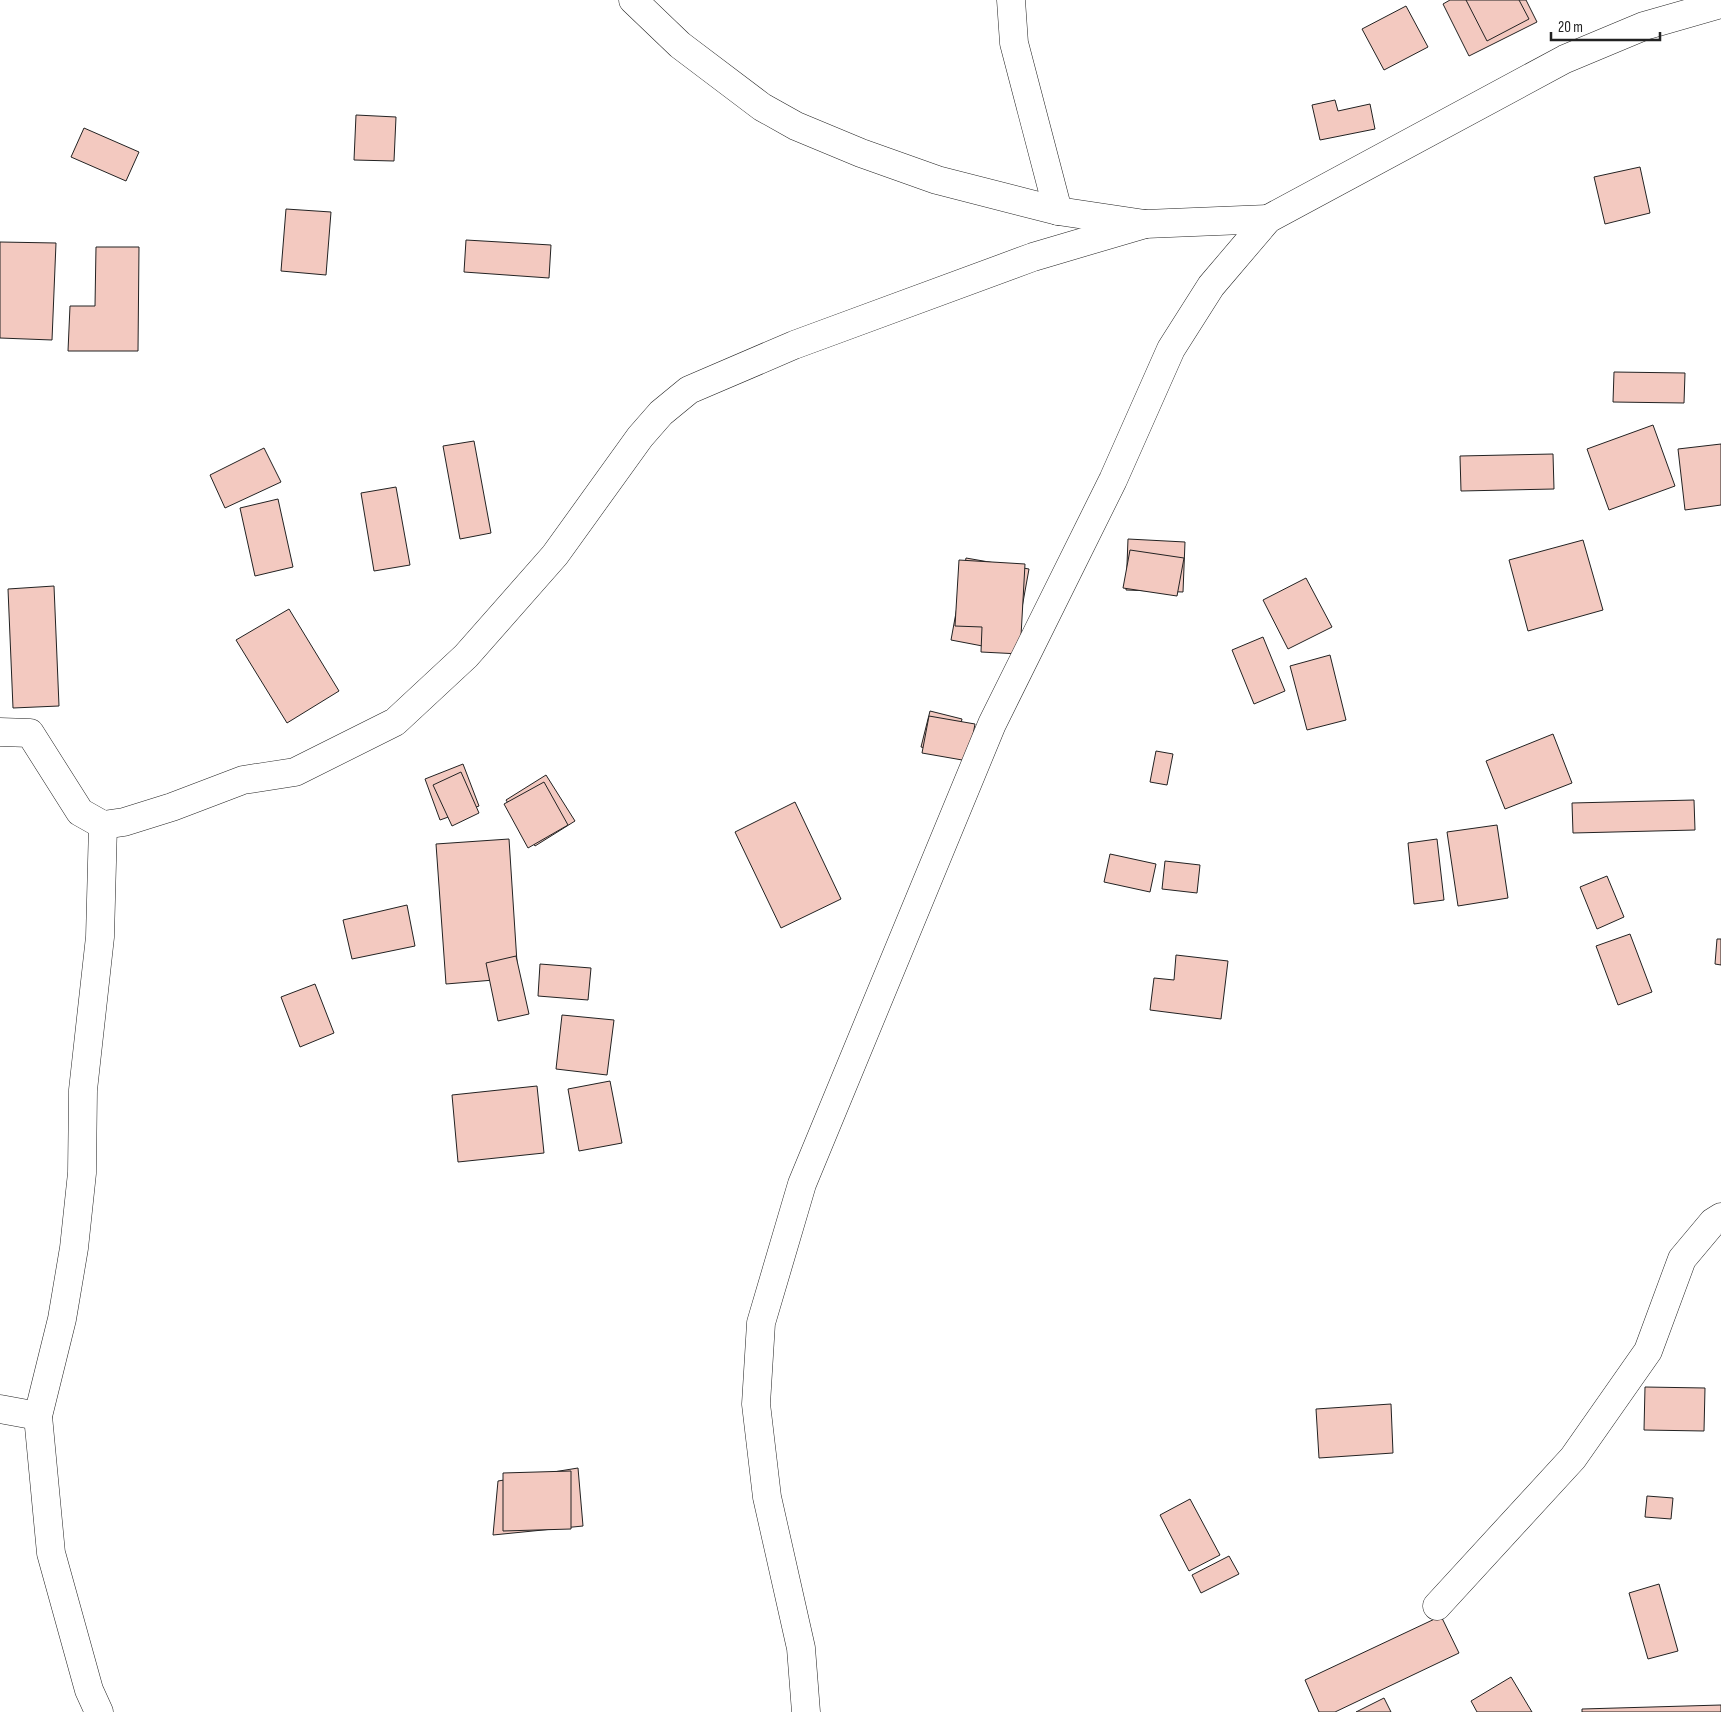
<svg xmlns="http://www.w3.org/2000/svg" width="1721" height="1712" viewBox="0 0 1721 1712" font-family="'Sofia Sans Condensed',sans-serif">
	<style>
		.building { fill: #f3c9c0; stroke: #222 }
		.lines { fill: none; stroke-linecap: round; stroke-linejoin: round }
		.street-casing { stroke: #222; stroke-width: 29 }
		.street { stroke: #fff; stroke-width: 28 }
	</style>
	<rect width="100%" height="100%" fill="#fff"/>
	<!-- building -->
	<g class="building">
		<polygon points="1450,0 1526,0 1537,22 1469,56 1443,4"/>
		<polygon points="1466,0 1519,0 1529,19 1487,41"/>
		<polygon points="1406,6 1428,47 1384,70 1362,29"/>
		<polygon points="1335,100 1338,111 1370,104 1375,129 1320,140 1312,105"/>
		<polygon points="356,115 396,117 394,161 354,160"/>
		<polygon points="84,128 139,152 126,181 71,157"/>
		<polygon points="1640,167 1650,213 1605,224 1594,177"/>
		<polygon points="286,209 331,212 326,275 281,271"/>
		<polygon points="466,240 551,245 549,278 464,272"/>
		<polygon points="0,242 56,243 52,340 0,338"/>
		<polygon points="96,247 139,247 138,351 68,351 70,306 95,306"/>
		<polygon points="1614,372 1685,373 1684,403 1613,402"/>
		<polygon points="1653,425 1675,486 1609,510 1587,449"/>
		<polygon points="474,441 491,533 460,539 443,446"/>
		<polygon points="1721,444 1721,505 1685,510 1678,449"/>
		<polygon points="264,448 281,482 225,508 210,475"/>
		<polygon points="1553,454 1554,489 1461,491 1460,456"/>
		<polygon points="396,487 410,565 374,571 361,493"/>
		<polygon points="278,499 293,567 255,576 240,508"/>
		<polygon points="1128,539 1185,542 1183,592 1126,590"/>
		<polygon points="1583,540 1603,610 1528,631 1509,560"/>
		<polygon points="1130,550 1184,558 1177,596 1123,588"/>
		<polygon points="966,558 1029,569 1014,652 951,640"/>
		<polygon points="959,560 1025,564 1020,654 981,652 982,627 955,626"/>
		<polygon points="1306,578 1332,627 1288,649 1263,600"/>
		<polygon points="54,586 59,706 13,708 8,589"/>
		<polygon points="289,609 339,691 287,723 236,640"/>
		<polygon points="1263,637 1285,691 1254,704 1232,650"/>
		<polygon points="1330,655 1346,720 1307,730 1290,666"/>
		<polygon points="930,711 962,719 953,754 921,747"/>
		<polygon points="929,716 975,724 968,761 922,753"/>
		<polygon points="1553,734 1572,783 1505,809 1486,761"/>
		<polygon points="1156,751 1173,754 1167,785 1150,782"/>
		<polygon points="463,764 479,806 440,820 425,779"/>
		<polygon points="461,772 479,813 452,826 433,785"/>
		<polygon points="546,775 575,821 535,846 506,800"/>
		<polygon points="544,782 568,825 528,848 504,804"/>
		<polygon points="1694,800 1695,830 1573,833 1572,803"/>
		<polygon points="795,802 841,899 781,928 735,832"/>
		<polygon points="1497,825 1508,898 1458,906 1447,832"/>
		<polygon points="509,839 518,978 446,984 436,844"/>
		<polygon points="1437,839 1444,900 1414,904 1408,843"/>
		<polygon points="1110,854 1156,864 1150,892 1104,882"/>
		<polygon points="1165,861 1200,865 1197,893 1162,889"/>
		<polygon points="1607,876 1624,917 1597,929 1580,887"/>
		<polygon points="407,905 415,946 352,959 343,920"/>
		<polygon points="1630,934 1652,992 1618,1005 1596,946"/>
		<polygon points="1717,939 1721,939 1721,965 1715,964"/>
		<polygon points="1176,955 1228,961 1221,1019 1150,1010 1154,978 1174,980"/>
		<polygon points="516,956 529,1014 498,1021 486,963"/>
		<polygon points="540,964 591,968 588,1000 538,996"/>
		<polygon points="315,984 334,1033 300,1047 281,997"/>
		<polygon points="562,1015 614,1020 607,1075 556,1069"/>
		<polygon points="610,1081 622,1143 579,1151 568,1089"/>
		<polygon points="537,1086 544,1153 458,1162 452,1095"/>
		<polygon points="1645,1387 1705,1388 1704,1431 1644,1430"/>
		<polygon points="1391,1404 1393,1453 1319,1458 1316,1409"/>
		<polygon points="578,1468 583,1526 493,1535 498,1481"/>
		<polygon points="571,1471 571,1529 503,1531 503,1473"/>
		<polygon points="1647,1496 1673,1498 1671,1519 1645,1517"/>
		<polygon points="1190,1499 1220,1555 1189,1571 1160,1515"/>
		<polygon points="1229,1556 1239,1574 1201,1593 1192,1575"/>
		<polygon points="1659,1584 1678,1651 1648,1659 1629,1593"/>
		<polygon points="1441,1616 1459,1653 1335,1712 1319,1712 1305,1680"/>
		<polygon points="1511,1677 1532,1712 1477,1712 1471,1701"/>
		<polygon points="1384,1698 1391,1712 1356,1712"/>
		<polygon points="1721,1705 1721,1712 1582,1712 1582,1709"/>
	</g>
	<g class="lines">
		<!-- street casing -->
		<g class="street-casing">
			<g id="street">
				<polyline points="633,0 680,45 762,107 796,126 861,153 937,180 1058,211 1145,224 1268,219"/>
				<polyline points="1011,0 1014,43 1058,211"/>
				<polyline points="0,732 30,733 80,812 103,825 124,822 172,807 243,780 295,772 395,722 466,656 555,555 640,437 661,413 689,390 794,345 1033,257 1145,224"/>
				<polyline points="0,1409 38,1416"/>
				<polyline points="1437,1606 1573,1458 1648,1351 1682,1259 1713,1222 1721,1217"/>
				<polyline points="99,1712 89,1690 51,1553 38,1416 62,1319 74,1248 82,1173 83,1090 100,937 103,825"/>
				<polyline points="806,1712 801,1648 767,1497 756,1404 761,1323 802,1184 992,724 1113,480 1171,349 1211,286 1268,219 1565,59 1644,26 1721,4"/>
			</g>
		</g>
		<!-- street -->
		<use href="#street" class="street"/>
	</g>
	<!-- scale -->
	<path d="M1551 32v8h109v-8" fill="none" stroke="#222222" stroke-width="2.5"/>
	<text x="1558" y="32" font-size="15" fill="#222222" stroke="#ffffff" stroke-width="4" paint-order="stroke">20 m</text>
</svg>
